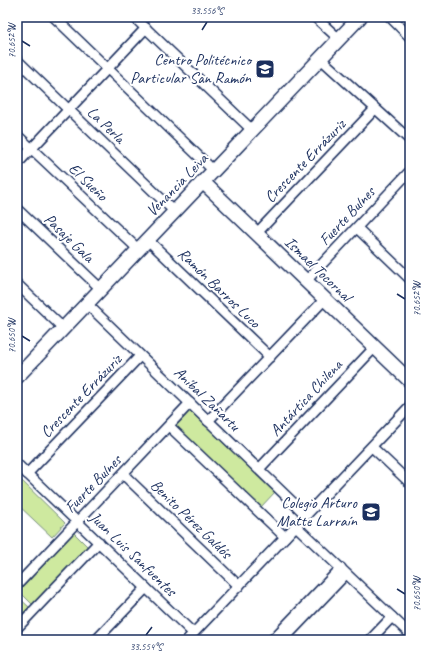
<svg xmlns="http://www.w3.org/2000/svg" width="427" height="657" viewBox="0 0 427 657" font-family="Caveat,sans-serif">
	<style>
		.green { fill: #cee99f; stroke: #748c7e }
		.lines { fill: none; stroke-linecap: round; stroke-linejoin: round }
		.street-casing { stroke: #1b2f5e; stroke-width: 12 }
		.secondary-casing { stroke: #1b2f5e; stroke-width: 16 }
		.street { stroke: #fff; stroke-width: 9 }
		.secondary { stroke: #fff; stroke-width: 13 }
		.ticks { fill: none; stroke: #1b2f5e; stroke-width: 1.5 }
		.labels { text-anchor: middle; dominant-baseline: central; stroke-width: 4; stroke-linejoin: round; paint-order: stroke }
		.poi-label { font-size: 16px; fill: #1b2f5e; stroke: #fff; text-anchor: end }
		.street-label { font-size: 16px; fill: #1b2f5e; stroke: #fff }
		.neatline { fill: none; stroke: #1b2f5e; stroke-width: 1.5 }
		.ticks-label { font-size: 10px; text-anchor: middle; fill: #1b2f5e }
	</style>
	<rect width="100%" height="100%" fill="#fff"/>
	<filter id="ink" filterUnits="userSpaceOnUse"><feTurbulence type="fractalNoise" baseFrequency=".025" numOctaves="2"/><feDisplacementMap in="SourceGraphic" scale="8" xChannelSelector="R" yChannelSelector="G"/><feConvolveMatrix kernelMatrix="1 2 1 2 8 2 1 2 1" color-interpolation-filters="sRGB"/></filter>
	<g filter="url(#ink)">
		<!-- green -->
		<g class="green">
			<polygon points="190,411 275,492 260,508 175,427"/>
			<polygon points="17,476 65,523 52,537 17,504"/>
			<polygon points="74,533 89,548 33,605 19,591"/>
			<polygon points="17,596 29,607 17,619"/>
		</g>
		<g class="lines">
			<!-- street casing -->
			<g class="street-casing">
				<g id="street">
					<polyline points="54,17 214,171"/>
					<polyline points="134,17 252,130"/>
					<polyline points="315,17 339,39"/>
					<polyline points="390,17 410,37"/>
					<polyline points="321,59 410,140"/>
					<polyline points="17,60 175,212"/>
					<polyline points="17,135 139,250"/>
					<polyline points="17,164 146,28"/>
					<polyline points="17,209 101,289"/>
					<polyline points="357,228 410,279"/>
					<polyline points="256,234 375,109"/>
					<polyline points="148,240 270,357"/>
					<polyline points="306,281 410,171"/>
					<polyline points="17,284 64,329"/>
					<polyline points="87,304 306,515"/>
					<polyline points="208,421 325,299"/>
					<polyline points="169,426 285,537"/>
					<polyline points="372,447 410,483"/>
					<polyline points="17,464 193,633"/>
					<polyline points="259,469 375,347"/>
					<polyline points="27,474 140,356"/>
					<polyline points="123,474 239,586"/>
					<polyline points="296,526 410,634"/>
					<polyline points="17,585 190,403"/>
					<polyline points="17,628 99,542"/>
					<polyline points="96,640 146,588"/>
					<polyline points="187,640 410,406"/>
					<polyline points="272,640 341,568"/>
					<polyline points="283,640 346,574"/>
					<polyline points="370,640 392,617"/>
				</g>
			</g>
			<!-- secondary casing -->
			<g class="secondary-casing">
				<g id="secondary">
					<polyline points="203,182 410,381"/>
					<polyline points="17,377 360,17"/>
				</g>
			</g>
			<!-- street -->
			<use href="#street" class="street"/>
			<!-- secondary -->
			<use href="#secondary" class="secondary"/>
		</g>
	</g>
	<!-- ticks -->
	<path class="ticks" d="M 202,30 L 207,22M 22,41 L 30,46M 397,294 L 405,299M 22,336 L 30,341M 397,589 L 405,594M 146,635 L 152,627"/>
	<!-- icons -->
	<defs>
		<g id="school-square" transform="scale(1)"><rect x="-9" y="-9" width="18" height="18" rx="4" fill="#1b2f5e" stroke="#fff"/><path d="M0-5L7-2L0 1L-7-2ZM-4 1L0 2.5L4 1V4Q0 6-4 4Z" fill="#fff"/></g>
	</defs>
	<g fill-rule="evenodd">
		<use href="#school-square" x="265" y="69"/>
		<use href="#school-square" x="371" y="512"/>
	</g>
	<g class="labels">
		<!-- poi labels -->
		<g class="poi-label">
			<text x="251" y="60">Centro Politécnico<tspan x="251" dy="18">Particular San Ramón</tspan></text>
			<text x="357" y="503">Colegio Arturo<tspan x="357" dy="18">Matte Larraín</tspan></text>
		</g>
		<!-- street labels -->
		<g class="street-label">
			<text transform="translate(106 125) rotate(44)">La Perla</text>
			<text transform="translate(305 161) rotate(-46)">Crescente Errázuriz</text>
			<text transform="translate(88 182) rotate(44)">El Sueño</text>
			<text transform="translate(177 185) rotate(-46)">Venancia Leiva</text>
			<text transform="translate(347 216) rotate(-47)">Fuerte Bulnes</text>
			<text transform="translate(69 238) rotate(44)">Pasaje Gala</text>
			<text transform="translate(318 269) rotate(44)">Ismael Tocornal</text>
			<text transform="translate(219 288) rotate(44)">Ramón Barros Luco</text>
			<text transform="translate(81 396) rotate(-46)">Crescente Errázuriz</text>
			<text transform="translate(306 398) rotate(-47)">Antártica Chilena</text>
			<text transform="translate(207 399) rotate(44)">Aníbal Zañartu</text>
			<text transform="translate(93 484) rotate(-46)">Fuerte Bulnes</text>
			<text transform="translate(191 519) rotate(44)">Benito Pérez Galdós</text>
			<text transform="translate(133 554) rotate(44)">Juan Luis Sanfuentes</text>
		</g>
	</g>
	<!-- margin -->
	<rect width="427" height="657" fill="none" stroke="#fff" stroke-width="44"/>
	<rect x="22" y="22" width="383" height="613" class="neatline"/>
	<g class="ticks-label">
		<text x="207" y="14">33.556°S</text>
		<text transform="translate(11 41) rotate(-90)" y="4">70.652°W</text>
		<text transform="translate(416 299) rotate(-90)" y="4">70.652°W</text>
		<text transform="translate(11 336) rotate(-90)" y="4">70.650°W</text>
		<text transform="translate(416 594) rotate(-90)" y="4">70.650°W</text>
		<text x="146" y="650">33.554°S</text>
	</g>
</svg>
